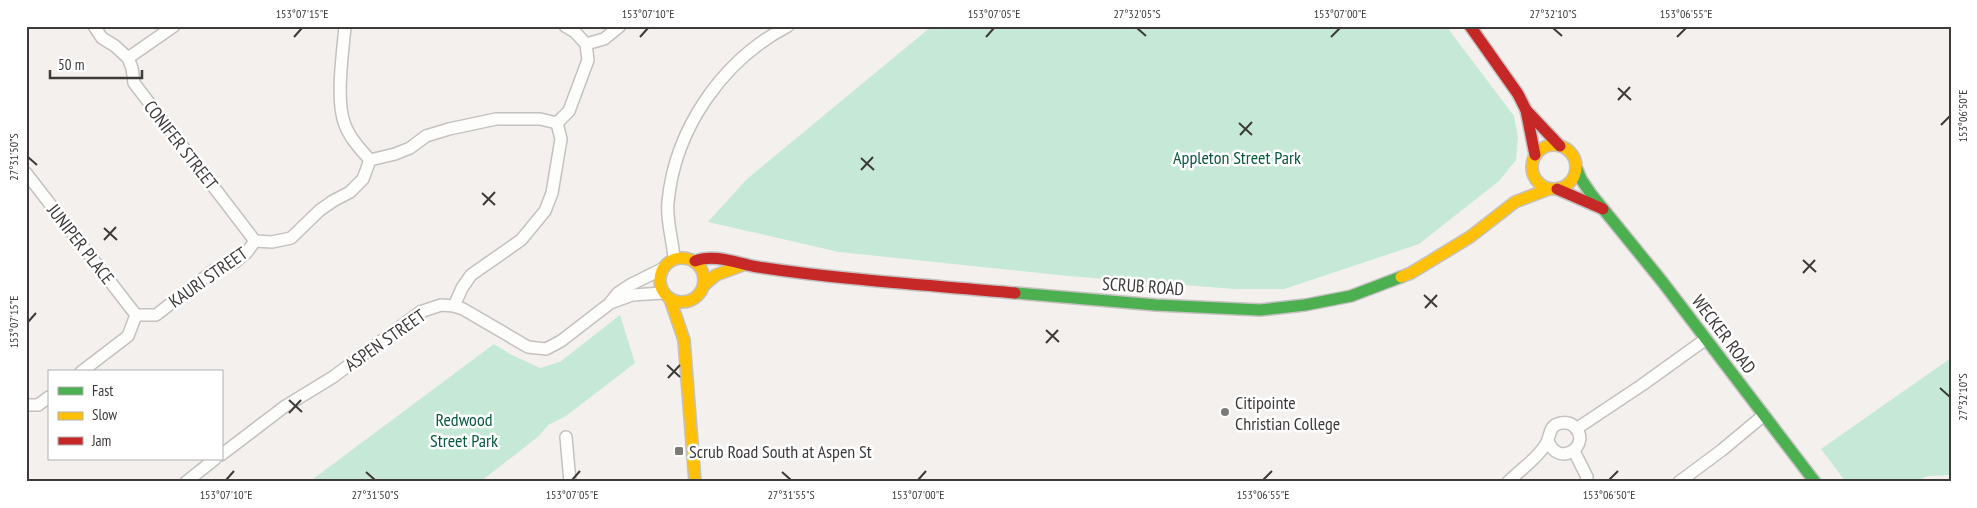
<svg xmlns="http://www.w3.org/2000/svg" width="1977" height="508" viewBox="0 0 1977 508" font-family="'PT Sans Narrow',sans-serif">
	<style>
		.green { fill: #c5e9d6 }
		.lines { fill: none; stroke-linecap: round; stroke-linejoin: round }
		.street-casing { stroke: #c4c1c0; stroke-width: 14 }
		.fast-casing { stroke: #c4c1c0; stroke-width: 14 }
		.slow-casing { stroke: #c4c1c0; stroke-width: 14 }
		.jam-casing { stroke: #c4c1c0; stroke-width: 14 }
		.street { stroke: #fdfdfc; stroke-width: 11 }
		.fast { stroke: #4caf50; stroke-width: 11 }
		.slow { stroke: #ffc107; stroke-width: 11 }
		.jam { stroke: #c62828; stroke-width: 11 }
		.ticks { fill: none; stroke: #3d3a39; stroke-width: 2 }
		.poi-dot { fill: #7d7a78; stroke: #fff; stroke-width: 2 }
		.labels { text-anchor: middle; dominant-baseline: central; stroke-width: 5; stroke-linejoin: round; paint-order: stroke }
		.street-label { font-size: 18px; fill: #3d3a39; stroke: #fff }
		.park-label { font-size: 18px; fill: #09593d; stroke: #fff }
		.poi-label { font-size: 18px; fill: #3d3a39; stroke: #fff; text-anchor: start }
		.neatline { fill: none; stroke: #3d3a39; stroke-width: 2 }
		.ticks-label { font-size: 12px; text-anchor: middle; fill: #3d3a39 }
	</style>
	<rect width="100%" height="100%" fill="#f3f0ee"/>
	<!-- green -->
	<g class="green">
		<polygon points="932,26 1446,26 1514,116 1518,137 1516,160 1499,181 1419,244 1284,289 1234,289 1069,276 839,252 708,222 747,179"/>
		<polygon points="620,315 635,363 566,416 548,425 539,436 480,482 309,482 494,344 510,354 540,368 560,362"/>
		<polygon points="1951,358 1951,475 1928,476 1915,482 1846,482 1821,449"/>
	</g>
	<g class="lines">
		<!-- street casing -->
		<g class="street-casing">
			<g id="street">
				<polyline points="94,26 102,38 115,46 128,58 132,68 134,83 255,241"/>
				<path d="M 345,26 C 343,53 335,100 345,125 C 350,138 360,149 370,160"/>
				<polyline points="586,44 604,39 620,26"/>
				<polyline points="128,58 174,26"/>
				<polyline points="26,173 136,315"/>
				<path d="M 674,259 C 673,240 666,221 668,202 C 675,128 723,60 788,26"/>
				<polyline points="613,302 632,295 663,293"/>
				<polyline points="454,306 462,288 471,275 521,240 545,211 552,193 561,139 557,123 569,111 588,60 586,44 575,32 565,26"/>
				<polyline points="81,372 128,336 136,315 156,315 214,270 235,262 247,252 255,241 272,242 291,238 320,210 333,201 350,192 363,179 370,160 395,154 410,148 426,136 449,129 496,119 540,119 557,123"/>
				<polyline points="26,405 38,405 49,397"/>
				<polyline points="1576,429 1642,385 1706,339"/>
				<polyline points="566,437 570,482"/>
				<polyline points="1574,451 1587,477 1586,482"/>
				<polyline points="221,455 284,407 333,377 420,312 441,305 454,306 463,309 528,347 546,349 561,341 609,304 618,293 630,285 662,269"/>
				<polyline points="186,482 215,459"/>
				<path d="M 1508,482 C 1521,469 1537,459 1546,444 C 1551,436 1548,425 1561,423 C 1566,422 1571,423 1575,427 C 1592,445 1559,469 1548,441"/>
				<polyline points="1679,482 1722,450 1764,415"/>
			</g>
		</g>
		<!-- fast casing -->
		<g class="fast-casing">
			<g id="fast">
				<polyline points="1577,169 1581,179 1591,194 1661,280 1815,482"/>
				<polyline points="1015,293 1156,305 1260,310 1305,305 1351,296 1401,277"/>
			</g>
		</g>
		<!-- slow casing -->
		<g class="slow-casing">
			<g id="slow">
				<circle cx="1554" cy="167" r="22"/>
				<circle cx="682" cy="280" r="22"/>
				<polyline points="1401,277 1411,273 1470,237 1515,202 1549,189"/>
				<polyline points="704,285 716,275 743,265"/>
				<polyline points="670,299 684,340 695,482"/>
			</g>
		</g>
		<!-- jam casing -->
		<g class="jam-casing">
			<g id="jam">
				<polyline points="1470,26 1518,94 1526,110 1535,155"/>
				<polyline points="1526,110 1560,146"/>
				<polyline points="1557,189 1603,209"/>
				<path d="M 695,261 C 715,253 738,264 758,267 C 843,280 929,285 1015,293"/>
			</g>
		</g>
		<!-- street -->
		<use href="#street" class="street"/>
		<!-- fast -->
		<use href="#fast" class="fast"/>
		<!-- slow -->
		<use href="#slow" class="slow"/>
		<!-- jam -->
		<use href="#jam" class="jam"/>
	</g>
	<!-- ticks -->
	<path class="ticks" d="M 1137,28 L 1146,36M 1553,28 L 1562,36M 294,37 L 302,28M 640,37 L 648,28M 986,37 L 994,28M 1331,37 L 1340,28M 1677,37 L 1686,28M 1618,88 L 1631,100M 1618,100 L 1630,87M 1239,123 L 1252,135M 1941,125 L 1950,116M 1240,135 L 1252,122M 28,157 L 37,165M 861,158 L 874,170M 861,170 L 873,157M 482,193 L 495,205M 483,205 L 495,192M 104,228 L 117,240M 104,240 L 116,227M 1803,260 L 1816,272M 1803,273 L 1815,260M 1424,295 L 1437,307M 1425,308 L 1437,295M 28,322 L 36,313M 1046,330 L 1059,342M 1046,343 L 1058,330M 667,365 L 680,377M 668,378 L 680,365M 1940,388 L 1950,397M 289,400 L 302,412M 289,413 L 301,400M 366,472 L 375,480M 782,472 L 791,480M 226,480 L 234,471M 572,480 L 580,471M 918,480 L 926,471M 1263,480 L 1272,471M 1609,480 L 1618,471"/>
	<!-- markers -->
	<g class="poi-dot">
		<circle cx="1225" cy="412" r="5"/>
		<rect x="674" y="446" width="10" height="10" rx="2.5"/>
	</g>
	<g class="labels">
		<!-- street labels -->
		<g class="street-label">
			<text transform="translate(181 145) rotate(52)">CONIFER STREET</text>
			<text transform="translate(81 244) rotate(52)">JUNIPER PLACE</text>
			<text transform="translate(208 277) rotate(-35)">KAURI STREET</text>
			<text transform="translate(1143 286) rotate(4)">SCRUB ROAD</text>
			<text transform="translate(1724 334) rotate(53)">WECKER ROAD</text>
			<text transform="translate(385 340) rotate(-35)">ASPEN STREET</text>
		</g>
		<!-- park labels -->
		<g class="park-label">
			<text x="1237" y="157">Appleton Street Park</text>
			<text x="464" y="419">Redwood<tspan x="464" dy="21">Street Park</tspan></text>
		</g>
		<!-- poi labels -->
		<g class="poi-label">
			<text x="1235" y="402">Citipointe<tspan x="1235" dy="21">Christian College</tspan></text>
			<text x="689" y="451">Scrub Road South at Aspen St</text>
		</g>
	</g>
	<!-- border -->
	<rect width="1977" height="508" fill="none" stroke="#ffffff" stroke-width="55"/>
	<!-- legend -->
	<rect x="48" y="370" width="175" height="90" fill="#ffffff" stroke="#b1b0b0"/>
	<rect x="58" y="387" width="25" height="8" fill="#4caf50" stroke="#b1b0b0"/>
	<text x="92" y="396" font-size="15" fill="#3d3a39">Fast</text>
	<rect x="58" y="412" width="25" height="8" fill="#ffc107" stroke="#b1b0b0"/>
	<text x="92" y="420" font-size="15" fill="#3d3a39">Slow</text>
	<rect x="58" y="437" width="25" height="8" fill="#c62828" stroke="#b1b0b0"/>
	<text x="92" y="446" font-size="15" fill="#3d3a39">Jam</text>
	<!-- scale -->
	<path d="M50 70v8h92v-8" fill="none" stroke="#3d3a39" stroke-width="2.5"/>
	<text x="58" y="70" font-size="15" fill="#3d3a39" stroke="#ffffff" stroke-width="4" paint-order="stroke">50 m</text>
	<rect x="28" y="28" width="1922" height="452" class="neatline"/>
	<g class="ticks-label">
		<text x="302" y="18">153°07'15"E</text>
		<text x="648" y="18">153°07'10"E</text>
		<text x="994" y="18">153°07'05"E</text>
		<text x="1137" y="18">27°32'05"S</text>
		<text x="1340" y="18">153°07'00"E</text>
		<text x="1553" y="18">27°32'10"S</text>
		<text x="1686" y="18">153°06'55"E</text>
		<text transform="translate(1963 116) rotate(-90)" y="4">153°06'50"E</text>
		<text transform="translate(14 157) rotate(-90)" y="4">27°31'50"S</text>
		<text transform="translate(14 322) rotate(-90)" y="4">153°07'15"E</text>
		<text transform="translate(1963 397) rotate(-90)" y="4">27°32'10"S</text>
		<text x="226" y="499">153°07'10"E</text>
		<text x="375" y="499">27°31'50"S</text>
		<text x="572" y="499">153°07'05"E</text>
		<text x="791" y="499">27°31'55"S</text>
		<text x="918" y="499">153°07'00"E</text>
		<text x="1263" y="499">153°06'55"E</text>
		<text x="1609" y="499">153°06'50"E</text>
	</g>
</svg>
